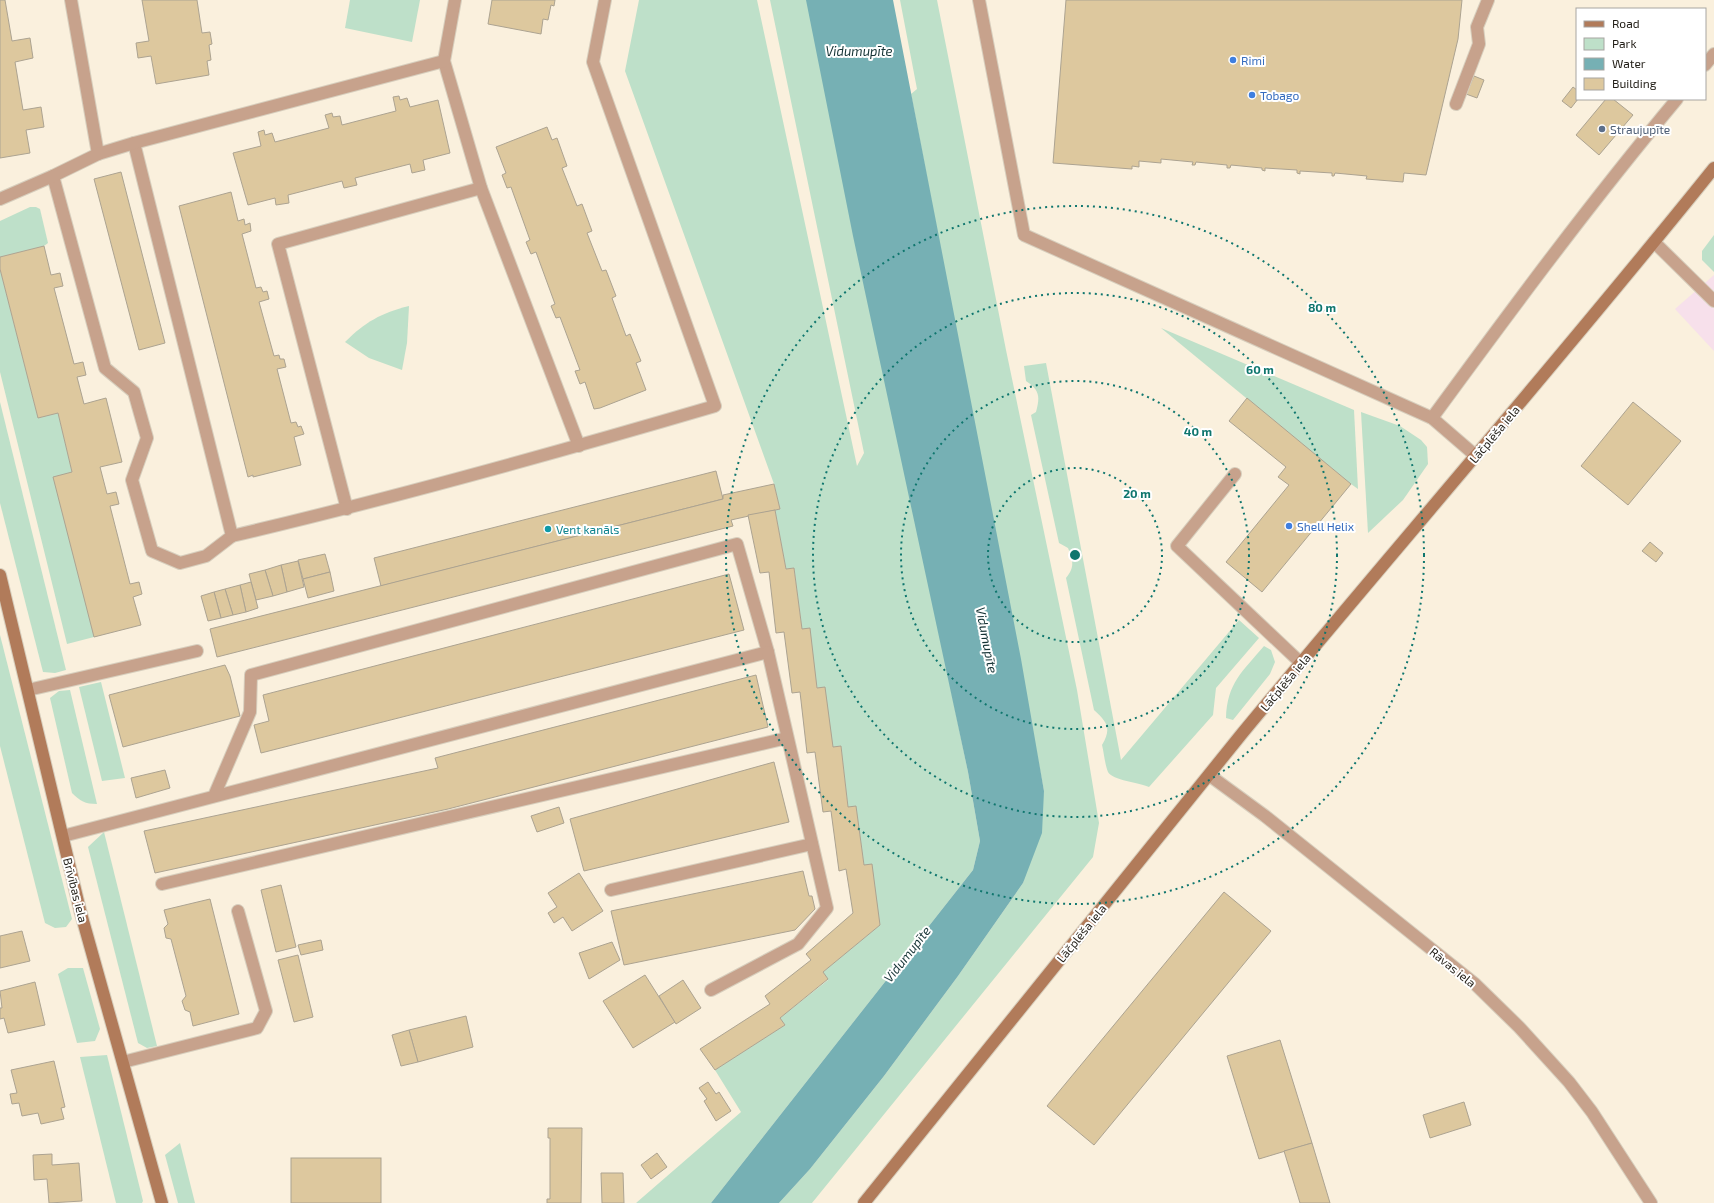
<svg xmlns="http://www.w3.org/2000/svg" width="1714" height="1203" viewBox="0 0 1714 1203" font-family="'Exo 2',sans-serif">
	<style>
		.education { fill: #f7e0eb }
		.green { fill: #bee0c9 }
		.water { fill: #76b0b4 }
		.building { fill: #ddc89e; stroke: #aca391 }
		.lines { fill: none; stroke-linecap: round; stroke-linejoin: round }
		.lane-casing { stroke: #d7cebd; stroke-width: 14 }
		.street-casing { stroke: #d7cebd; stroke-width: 14 }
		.secondary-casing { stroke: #d7cebd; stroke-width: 14 }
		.lane { stroke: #c7a28c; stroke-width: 12 }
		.street { stroke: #c7a28c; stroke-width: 12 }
		.secondary { stroke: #b17b5a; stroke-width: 12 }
		.ring { fill: none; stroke: #0f766e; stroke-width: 2; stroke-dasharray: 2 4 }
		.shop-dot { fill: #3f7fe0; stroke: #fff; stroke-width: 1.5 }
		.service-dot { fill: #5c6f8a; stroke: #fff; stroke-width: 1.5 }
		.culture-dot { fill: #0f9aa8; stroke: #fff; stroke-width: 1.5 }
		.labels { text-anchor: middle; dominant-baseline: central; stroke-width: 4; stroke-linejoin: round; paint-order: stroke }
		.shop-label { font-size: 12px; fill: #366cbe; stroke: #fff; text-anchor: start }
		.service-label { font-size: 12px; fill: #4e5e75; stroke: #fff; text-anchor: start }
		.street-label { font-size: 12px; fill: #221e17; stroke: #fff }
		.culture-label { font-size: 12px; fill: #0d838f; stroke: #fff; text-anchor: start }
		.water-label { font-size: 13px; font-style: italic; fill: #153335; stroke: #fff }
		.centre { fill: #0f766e; stroke: #fff; stroke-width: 2 }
		.ring-label { font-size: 12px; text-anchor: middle; font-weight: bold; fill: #0f766e; stroke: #fff; stroke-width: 4; stroke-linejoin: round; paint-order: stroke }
	</style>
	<rect width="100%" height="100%" fill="#faf0dd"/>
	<!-- education -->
	<polygon class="education" points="1714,275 1714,351 1675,309"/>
	<!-- green -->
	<g class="green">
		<polygon points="350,0 420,0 412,42 345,28"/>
		<polygon points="639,0 757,0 857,466 864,453 770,0 808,0 968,772 980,841 973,870 711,1203 636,1203 741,1112 715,1070 785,1025 780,1018 828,980 823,972 880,925 864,865 856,807 848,807 841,746 833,747 802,629 794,568 786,569 775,510 780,509 774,484 625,71"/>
		<polygon points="900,0 937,0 1006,350 1077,690 1099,823 1093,857 812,1203 779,1203 810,1169 884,1076 958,976 1023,883 1044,791 911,94 917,89"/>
		<polygon points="30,207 36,207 40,209 48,243 44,246 0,257 0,221"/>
		<polygon points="1714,235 1714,272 1702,260 1702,251"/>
		<polygon points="0,269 38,418 58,413 72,472 94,637 67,644 0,372"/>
		<path d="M 409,306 L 407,343 L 402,370 L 369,358 L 345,342 C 365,322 381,313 409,306 Z"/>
		<polygon points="1161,328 1354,410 1358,489 1351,484"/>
		<path d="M 1046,363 L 1121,760 L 1239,620 L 1259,638 L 1216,688 L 1213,715 L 1149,787 C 1140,783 1112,780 1108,772 C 1105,765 1104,753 1102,745 C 1112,728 1107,722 1094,710 L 1066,578 C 1075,567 1073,561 1068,548 L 1059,543 L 1031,415 L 1036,412 C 1040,397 1040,390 1026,381 L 1024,366 Z"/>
		<polygon points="0,402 66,670 55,673 43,672 0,503"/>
		<polygon points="1361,412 1400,426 1421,440 1427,447 1428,464 1403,500 1368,533"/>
		<polygon points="0,635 72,919 66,927 55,928 45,923 0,746"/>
		<path d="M 1264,646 L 1271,650 L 1275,662 L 1270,674 L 1233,720 L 1226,718 C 1227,683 1243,671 1264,646 Z"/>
		<polygon points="101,682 125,778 102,781 79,687"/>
		<path d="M 70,690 L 97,804 C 85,804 80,801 72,793 L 50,698 L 59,691 Z"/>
		<polygon points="104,832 157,1046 147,1048 138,1043 88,847"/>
		<polygon points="68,968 83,968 100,1029 95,1041 77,1043 58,974"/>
		<polygon points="107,1055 143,1201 142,1203 116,1203 80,1057"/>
		<polygon points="180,1143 195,1203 178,1203 165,1155"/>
	</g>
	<!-- water -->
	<polygon class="water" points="806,0 893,0 1021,659 1044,791 1042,833 1023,883 958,976 884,1076 810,1169 779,1203 711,1203 973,870 980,841 968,772 853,236"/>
	<!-- building -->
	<g class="building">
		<polygon points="0,0 5,0 12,41 30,38 33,58 15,62 23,110 41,107 44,127 26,130 30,153 0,158"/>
		<polygon points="142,0 197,0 202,33 210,32 212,44 209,45 211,60 207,61 209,75 156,84 151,56 138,58 136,43 149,41"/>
		<polygon points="492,0 555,0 554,6 551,5 548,20 543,19 541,34 488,24"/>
		<polygon points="1066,0 1462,0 1458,39 1426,175 1404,173 1403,182 1366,179 1367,176 1335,173 1334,176 1332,176 1332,173 1300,171 1300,174 1297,173 1297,170 1265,168 1265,171 1262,170 1262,168 1231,165 1230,168 1227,168 1227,165 1196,162 1195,165 1192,165 1193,162 1161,159 1161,163 1139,161 1139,167 1132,166 1132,169 1053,163"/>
		<polygon points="1474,76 1484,80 1477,98 1466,94"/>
		<polygon points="1573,87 1577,90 1578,99 1571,108 1562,101"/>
		<polygon points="399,96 400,100 407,98 410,107 438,100 450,153 423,160 425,170 412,173 410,164 355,178 357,185 344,188 342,181 288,195 289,203 276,205 275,198 248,205 233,153 261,146 258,132 264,130 265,135 272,133 275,142 329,128 325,115 332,113 333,117 340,116 342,125 396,111 393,97"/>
		<polygon points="1606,99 1613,99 1633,115 1599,155 1576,135"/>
		<polygon points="547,127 552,140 557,138 567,166 562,168 577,206 582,204 592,231 587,233 602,271 606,270 616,296 612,298 626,336 630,334 641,361 636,363 646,390 600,408 594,409 585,382 580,384 575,371 580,370 560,317 556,318 551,306 555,304 536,252 531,254 526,242 530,240 511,187 507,188 502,175 506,173 496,147"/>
		<polygon points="121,172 165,343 139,350 94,179"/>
		<polygon points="231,192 238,221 244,219 245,225 250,223 251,231 242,234 256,288 261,287 263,292 267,291 269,299 259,302 274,356 279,355 280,359 284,359 286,367 277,369 291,423 296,422 298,427 301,426 304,434 294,437 301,465 253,477 253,475 248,477 179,206"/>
		<polygon points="44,246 51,275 60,273 63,286 54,288 74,364 83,362 86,375 77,377 84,404 106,398 122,462 100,467 107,494 116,492 119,504 110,506 130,584 139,582 142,594 133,597 141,625 94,637 53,477 72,472 58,413 38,418 0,269 0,257"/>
		<polygon points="1247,398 1351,484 1262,592 1226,562 1289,485 1278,477 1286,467 1229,421"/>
		<polygon points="1633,402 1681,441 1628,505 1581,466"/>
		<polygon points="716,471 723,499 381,586 374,558"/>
		<polygon points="774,484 780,509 731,520 733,526 217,657 210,629 723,499 723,495"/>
		<polygon points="775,510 786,569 794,568 802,629 810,628 817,688 825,687 833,747 841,746 848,807 856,806 864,865 872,864 880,925 823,972 828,979 780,1018 785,1025 715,1070 700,1049 770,1004 765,996 811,960 806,954 853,913 846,869 839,871 831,811 823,812 815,752 807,753 800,692 792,693 784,632 776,633 769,572 760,573 748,515"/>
		<polygon points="1650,542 1663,553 1656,562 1642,551"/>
		<polygon points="325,554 330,572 303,579 298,560"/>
		<polygon points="298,561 304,587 287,592 281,565"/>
		<polygon points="281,565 287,592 273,596 265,570"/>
		<polygon points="265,570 273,596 256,600 249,574"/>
		<polygon points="330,572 334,591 308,598 303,579"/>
		<polygon points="729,574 744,630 261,753 254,725 269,721 263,695"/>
		<polygon points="251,582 258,608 246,612 240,585"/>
		<polygon points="240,585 246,612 233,615 225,589"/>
		<polygon points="225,589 233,615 221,618 214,592"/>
		<polygon points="214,592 221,618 208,621 201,596"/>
		<polygon points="225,665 230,676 240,716 123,747 109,695"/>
		<polygon points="756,675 768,727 448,809 155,873 144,831 438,768 435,758"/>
		<polygon points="774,762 789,822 584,871 570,819"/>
		<polygon points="165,770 170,788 136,798 131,778"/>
		<polygon points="559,807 564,823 537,832 531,816"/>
		<polygon points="803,871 809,896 812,896 815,909 795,930 624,965 611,911"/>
		<polygon points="579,873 603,911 572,931 563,917 554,923 548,913 557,907 548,893"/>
		<polygon points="281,885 296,947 276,952 261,890"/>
		<polygon points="1224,892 1271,931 1094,1145 1047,1106"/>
		<polygon points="210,899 239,1014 193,1026 190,1012 185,1010 182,1001 186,996 171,939 166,938 164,928 168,924 164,910"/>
		<polygon points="22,931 30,961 0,968 0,936"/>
		<polygon points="321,940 323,950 301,955 298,945"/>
		<polygon points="612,942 620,960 589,979 579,953"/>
		<polygon points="298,955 313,1017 294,1022 278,960"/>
		<polygon points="645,975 675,1022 633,1048 603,1001"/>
		<polygon points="683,980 701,1008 676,1024 659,996"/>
		<polygon points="35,982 45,1025 8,1033 4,1018 0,1019 0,1008 2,1008 0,991"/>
		<polygon points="466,1016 473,1047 418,1062 409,1030"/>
		<polygon points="409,1030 418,1062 401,1066 392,1035"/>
		<polygon points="1280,1040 1312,1143 1259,1159 1227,1056"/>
		<polygon points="54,1061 65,1107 61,1108 64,1119 41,1124 38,1113 22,1116 19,1103 12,1104 10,1094 17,1093 11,1070"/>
		<polygon points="708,1082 716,1094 719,1092 731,1111 716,1121 704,1101 707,1099 699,1088"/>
		<polygon points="1464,1102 1471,1125 1430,1138 1423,1115"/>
		<polygon points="548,1128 582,1128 581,1203 547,1203 547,1199 550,1199 550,1138 548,1138"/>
		<polygon points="1312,1143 1330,1203 1300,1203 1284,1151"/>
		<polygon points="657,1153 667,1167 651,1179 641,1165"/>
		<polygon points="52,1154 52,1165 79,1163 82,1201 49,1203 47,1179 34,1180 33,1155"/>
		<rect x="291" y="1158" width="90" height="45"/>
		<polygon points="601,1173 623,1173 624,1203 602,1203"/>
	</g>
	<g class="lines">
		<!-- lane casing -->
		<g class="lane-casing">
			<g id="lane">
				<polyline points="979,0 1024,235 1432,418 1476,456"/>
				<polyline points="1705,65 1714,54"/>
				<polyline points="1456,104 1479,44 1477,27 1488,0"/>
				<polyline points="1654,242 1714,301"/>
				<path d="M 1432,418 C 1511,310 1591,202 1677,99"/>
				<polyline points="1235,474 1177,546 1301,663"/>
				<polyline points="28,690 197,651"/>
				<polyline points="63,836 768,652 737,544 251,675 250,712 214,796"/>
				<polyline points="162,884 787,738"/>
				<polyline points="611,890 812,844"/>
				<polyline points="711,990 798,944 827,908 768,652"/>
				<polyline points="123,1062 257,1028 266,1011 238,911"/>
			</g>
		</g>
		<!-- street casing -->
		<g class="street-casing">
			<g id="street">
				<polyline points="71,0 98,154"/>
				<polyline points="455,0 444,61 481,188 579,446"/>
				<polyline points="53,176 105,368 134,392 147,438 132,480 152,551 180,563 206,556 232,536 134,143"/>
				<polyline points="0,199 53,176 98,154 134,143 444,61"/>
				<polyline points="347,509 278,244 481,188"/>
				<path d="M 232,536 C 394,498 555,453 715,406 L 593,62 L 605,0"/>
				<polyline points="1209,775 1265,816 1475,984 1519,1027 1569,1082 1592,1112 1651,1203"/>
			</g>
		</g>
		<!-- secondary casing -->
		<g class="secondary-casing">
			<g id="secondary">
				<polyline points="0,575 80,910 162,1203"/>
				<path d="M 864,1203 C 989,1047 1114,891 1240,736 C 1397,546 1560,360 1714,168"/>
			</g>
		</g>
		<!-- lane -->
		<use href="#lane" class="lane"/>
		<!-- street -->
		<use href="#street" class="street"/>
		<!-- secondary -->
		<use href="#secondary" class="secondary"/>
	</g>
	<!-- distance rings -->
	<g class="ring">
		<circle cx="1075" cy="555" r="87"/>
		<circle cx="1075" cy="555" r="174"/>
		<circle cx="1075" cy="555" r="262"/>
		<circle cx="1075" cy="555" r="349"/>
	</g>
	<!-- markers -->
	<g class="shop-dot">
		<circle cx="1233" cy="60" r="4"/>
		<circle cx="1252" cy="95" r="4"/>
		<circle cx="1289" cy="526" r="4"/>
	</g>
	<circle class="service-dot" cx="1602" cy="129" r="4"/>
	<circle class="culture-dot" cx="548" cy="529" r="4"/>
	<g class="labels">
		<!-- shop labels -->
		<g class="shop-label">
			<text x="1241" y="60">Rimi</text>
			<text x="1260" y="95">Tobago</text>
			<text x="1297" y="526">Shell Helix</text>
		</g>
		<!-- service labels -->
		<g class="service-label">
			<text x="1610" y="129">Straujupīte</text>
		</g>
		<!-- street labels -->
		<g class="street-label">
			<text transform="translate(1494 434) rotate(-50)">Lāčplēša iela</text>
			<text transform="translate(1285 682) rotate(-50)">Lāčplēša iela</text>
			<text transform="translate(76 890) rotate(76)">Brīvības iela</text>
			<text transform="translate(1081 933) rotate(-51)">Lāčplēša iela</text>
			<text transform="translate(1453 967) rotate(39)">Rāvas iela</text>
		</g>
		<!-- culture labels -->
		<g class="culture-label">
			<text x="556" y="529">Vent kanāls</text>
		</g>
		<!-- water labels -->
		<g class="water-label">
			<text x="859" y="51">Vidumupīte</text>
			<text transform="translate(987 640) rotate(79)">Vidumupīte</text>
			<text transform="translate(907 954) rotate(-52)">Vidumupīte</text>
		</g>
	</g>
	<circle cx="1075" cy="555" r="6" class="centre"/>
	<g class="ring-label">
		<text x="1322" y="312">80 m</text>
		<text x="1260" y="374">60 m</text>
		<text x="1198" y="436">40 m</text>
		<text x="1137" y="498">20 m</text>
	</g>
	<!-- legend -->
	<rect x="1576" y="8" width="130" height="92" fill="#ffffff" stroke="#a7a5a2"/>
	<rect x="1584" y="21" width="20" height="6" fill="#b17b5a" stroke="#a7a5a2"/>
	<text x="1612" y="28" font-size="12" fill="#221e17">Road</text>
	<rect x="1584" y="38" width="20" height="12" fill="#bee0c9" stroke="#a7a5a2"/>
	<text x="1612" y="48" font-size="12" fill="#221e17">Park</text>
	<rect x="1584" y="58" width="20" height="12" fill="#76b0b4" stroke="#a7a5a2"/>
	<text x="1612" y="68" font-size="12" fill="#221e17">Water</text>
	<rect x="1584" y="78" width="20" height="12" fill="#ddc89e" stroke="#a7a5a2"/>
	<text x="1612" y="88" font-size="12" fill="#221e17">Building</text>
</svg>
